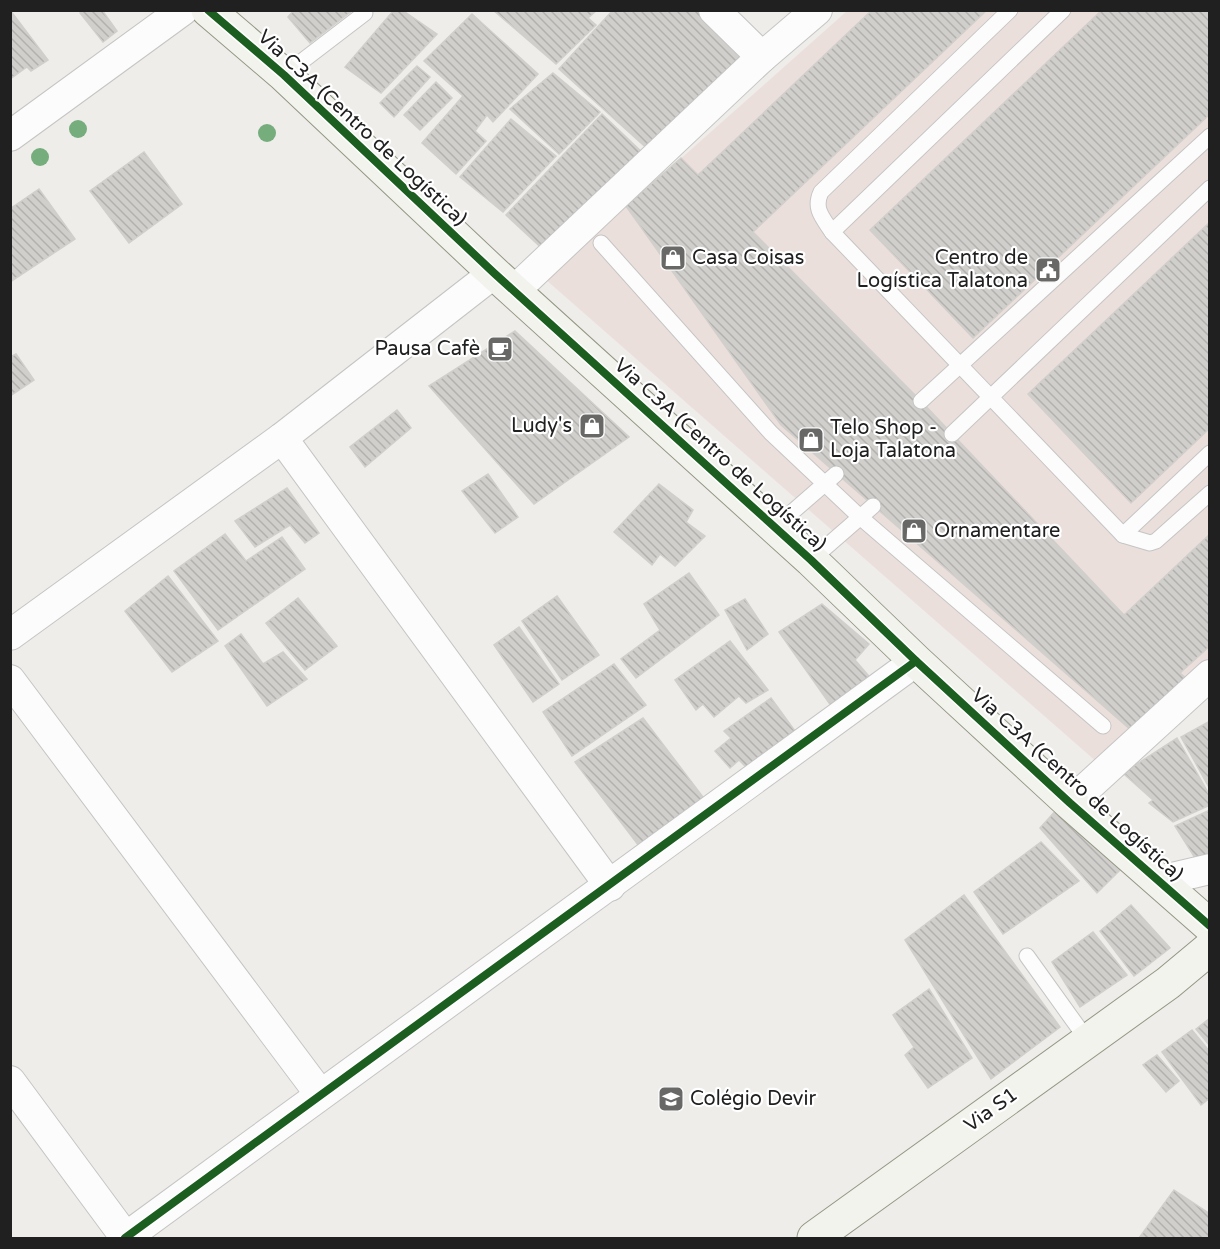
<svg xmlns="http://www.w3.org/2000/svg" width="1220" height="1249" viewBox="0 0 1220 1249" font-family="'Varela Round',sans-serif">
	<style>
		.commercial { fill: #ebdfdc }
		.building { fill: url(#building-back-hatch); stroke: #d1cfcb; stroke-width: 1.5 }
		.lines { fill: none; stroke-linecap: round; stroke-linejoin: round }
		.lane-casing { stroke: #c5c5c4; stroke-width: 17 }
		.street-casing { stroke: #c5c5c4; stroke-width: 32 }
		.secondary-casing { stroke: #949783; stroke-width: 35 }
		.lane { stroke: #fcfcfc; stroke-width: 15 }
		.street { stroke: #fcfcfc; stroke-width: 30 }
		.secondary { stroke: #f2f3ed; stroke-width: 33 }
		.cycleway-casing { stroke: #fff; stroke-width: 11 }
		.cycleway { stroke: #1b5e20; stroke-width: 8 }
		.tree { fill: #76ad7d }
		.labels { text-anchor: middle; dominant-baseline: central; stroke-width: 4.5; stroke-linejoin: round; paint-order: stroke }
		.street-label { font-size: 20px; fill: #202020; stroke: #fff }
		.poi-label { font-size: 20px; fill: #202020; stroke: #fff; text-anchor: start }
	</style>
	<defs>
		<pattern id="building-back-hatch" width="6" height="6" patternUnits="userSpaceOnUse" patternTransform="scale(1.5)"><rect width="6" height="6" fill="#d1cfcc"/><path d="M-1 5l2 2M0 0l6 6M5-1l2 2" fill="none" stroke="#b3b1af"/></pattern>
	</defs>
	<rect width="100%" height="100%" fill="#eeedea"/>
	<!-- commercial -->
	<polygon class="commercial" points="847,11 1209,11 1209,658 1098,763 545,279"/>
	<!-- building -->
	<g class="building">
		<polygon points="10,10 48,60 31,71 27,67 10,79"/>
		<polygon points="84,10 102,10 117,31 103,42 80,13"/>
		<polygon points="294,10 353,10 310,43 288,17"/>
		<polygon points="394,10 402,10 437,34 381,93 345,67"/>
		<polygon points="493,10 597,10 588,18 596,25 556,64"/>
		<polygon points="613,10 703,10 752,56 651,152 559,69"/>
		<polygon points="872,10 987,10 753,232 921,401 1124,615 1210,534 1210,646 1180,673 1187,679 1132,731 781,425 626,206 681,158 698,175"/>
		<polygon points="1102,10 1210,10 1210,114 973,338 870,230"/>
		<polygon points="472,14 538,74 493,122 487,115 475,131 486,141 456,174 422,143 463,96 424,61"/>
		<polygon points="417,66 430,77 394,117 380,103"/>
		<polygon points="553,73 600,112 559,154 510,109"/>
		<polygon points="436,82 452,98 420,130 404,115"/>
		<polygon points="602,114 647,157 547,253 506,215"/>
		<polygon points="511,119 556,156 503,212 460,177"/>
		<polygon points="144,152 182,204 129,243 90,191"/>
		<polygon points="39,189 75,239 10,282 10,209"/>
		<polygon points="1210,222 1210,428 1131,503 1028,394"/>
		<polygon points="515,331 629,437 534,504 429,386"/>
		<polygon points="16,354 34,380 10,396 10,357"/>
		<polygon points="397,410 411,428 365,467 350,447"/>
		<polygon points="488,474 518,517 495,533 462,491"/>
		<polygon points="659,484 693,510 686,522 705,536 675,566 660,554 652,565 614,532"/>
		<polygon points="287,488 319,533 305,543 290,525 255,547 235,521"/>
		<polygon points="225,534 246,561 282,537 305,569 218,630 174,571"/>
		<polygon points="689,573 719,615 636,678 621,659 660,630 644,604"/>
		<polygon points="168,576 218,641 172,672 125,611"/>
		<polygon points="557,596 599,655 562,680 522,621"/>
		<polygon points="298,598 337,646 305,670 266,623"/>
		<polygon points="745,599 768,634 747,650 725,610"/>
		<polygon points="822,604 869,644 855,660 873,681 834,710 779,632"/>
		<polygon points="519,627 559,684 533,702 494,645"/>
		<polygon points="241,634 263,664 283,652 307,679 267,706 225,646"/>
		<polygon points="730,641 768,690 746,703 739,696 714,717 703,704 696,710 675,680"/>
		<polygon points="614,664 646,705 572,756 543,712"/>
		<polygon points="771,698 798,735 750,771 739,760 730,768 715,751 731,738 724,731"/>
		<polygon points="643,718 706,801 642,850 575,762"/>
		<polygon points="1210,721 1210,789 1181,737"/>
		<polygon points="1177,738 1210,796 1210,805 1173,822 1149,803 1153,800 1123,773"/>
		<polygon points="1058,808 1121,869 1097,893 1040,828"/>
		<polygon points="1210,810 1210,864 1200,866 1175,826"/>
		<polygon points="1041,842 1079,881 1003,934 974,892"/>
		<polygon points="964,895 1060,1027 991,1079 905,940"/>
		<polygon points="1131,905 1170,948 1134,976 1100,931"/>
		<polygon points="1093,932 1127,975 1080,1007 1052,962"/>
		<polygon points="929,989 972,1058 928,1088 905,1055 914,1047 893,1015"/>
		<polygon points="1210,1018 1210,1046 1196,1029"/>
		<polygon points="1192,1030 1210,1052 1210,1098 1201,1105 1162,1052"/>
		<polygon points="1157,1055 1179,1081 1166,1092 1143,1065"/>
		<polygon points="1174,1190 1210,1214 1210,1234 1207,1238 1139,1238"/>
	</g>
	<g class="lines">
		<!-- lane casing -->
		<g class="lane-casing">
			<g id="lane">
				<path d="M 1010,10 L 821,192 C 813,209 823,218 832,232 L 1123,535 L 1150,543 L 1156,541 L 1210,493"/>
				<polyline points="284,75 365,13"/>
				<polyline points="832,232 1063,10"/>
				<polyline points="601,243 771,433 860,517 1103,726"/>
				<polyline points="921,401 1210,136"/>
				<polyline points="952,434 1210,188"/>
				<polyline points="775,527 836,474"/>
				<polyline points="1123,535 1210,453"/>
				<polyline points="811,560 873,506"/>
				<polyline points="1027,956 1088,1041"/>
			</g>
		</g>
		<!-- street casing -->
		<g class="street-casing">
			<g id="street">
				<polyline points="714,10 762,57"/>
				<polyline points="10,136 183,10"/>
				<polyline points="514,291 762,57 817,10"/>
				<polyline points="282,438 610,886"/>
				<polyline points="10,635 282,438 494,273"/>
				<polyline points="10,680 320,1094"/>
				<polyline points="1070,803 1210,675"/>
				<polyline points="1159,881 1210,869"/>
				<polyline points="10,1081 126,1238"/>
				<path d="M 125,1238 C 388,1045 653,855 916,661"/>
			</g>
		</g>
		<!-- secondary casing -->
		<g class="secondary-casing">
			<g id="secondary">
				<polyline points="208,10 284,75 494,273 811,560 916,661 1070,803 1210,926"/>
				<polyline points="814,1238 1168,983 1210,948"/>
			</g>
		</g>
		<!-- lane -->
		<use href="#lane" class="lane"/>
		<!-- street -->
		<use href="#street" class="street"/>
		<!-- secondary -->
		<use href="#secondary" class="secondary"/>
		<!-- cycleway casing -->
		<g class="cycleway-casing">
			<g id="cycleway">
				<polyline points="208,10 284,75 494,273 811,560 916,661 1070,803 1210,926"/>
				<path d="M 125,1238 C 388,1045 653,855 916,661"/>
			</g>
		</g>
		<!-- cycleway -->
		<use href="#cycleway" class="cycleway"/>
	</g>
	<!-- trees -->
	<g class="tree">
		<circle cx="78" cy="129" r="9"/>
		<circle cx="267" cy="133" r="9"/>
		<circle cx="40" cy="157" r="9"/>
	</g>
	<!-- icons -->
	<defs>
		<g id="shop-square" transform="scale(1.35)"><rect x="-9" y="-9" width="18" height="18" rx="4" fill="#686867" stroke="#fff"/><path d="M-5-2.5h2.3a2.7 3.5 0 0 1 5.4 0H5L5.5 6h-11ZM-1.5-2.5h3a1.5 2.3 0 0 0-3 0Z" fill="#fff"/></g>
		<g id="civic-square" transform="scale(1.35)"><rect x="-9" y="-9" width="18" height="18" rx="4" fill="#686867" stroke="#fff"/><path d="M-.6-6.5H3V-4.5H.6V-3L4-1V1h2V6H-6V1h2V-1L-.6-3ZM-1.2 2.5V6h2.4V2.5Z" fill="#fff"/></g>
		<g id="cafe-square" transform="scale(1.35)"><rect x="-9" y="-9" width="18" height="18" rx="4" fill="#686867" stroke="#fff"/><path d="M-5.5-4.5H6V0H3Q3 3.5 0 3.5H-2.5Q-5.5 3.5-5.5 0ZM3-3.2v2h1.7v-2ZM-6 4.5H4V6H-6Z" fill="#fff"/></g>
		<g id="school-square" transform="scale(1.35)"><rect x="-9" y="-9" width="18" height="18" rx="4" fill="#686867" stroke="#fff"/><path d="M0-5L7-2L0 1L-7-2ZM-4 1L0 2.5L4 1V4Q0 6-4 4Z" fill="#fff"/></g>
	</defs>
	<g fill-rule="evenodd">
		<use href="#shop-square" x="673" y="258"/>
		<use href="#civic-square" x="1048" y="270"/>
		<use href="#cafe-square" x="500" y="349"/>
		<use href="#shop-square" x="592" y="426"/>
		<use href="#shop-square" x="811" y="440"/>
		<use href="#shop-square" x="914" y="531"/>
		<use href="#school-square" x="671" y="1099"/>
	</g>
	<g class="labels">
		<!-- street labels -->
		<g class="street-label">
			<text transform="translate(362 128) rotate(43)">Via C3A (Centro de Logística)</text>
			<text transform="translate(720 455) rotate(42)">Via C3A (Centro de Logística)</text>
			<text transform="translate(1077 785) rotate(42)">Via C3A (Centro de Logística)</text>
			<text transform="translate(991 1110) rotate(-36)">Via S1</text>
		</g>
		<!-- poi labels -->
		<g class="poi-label">
			<text x="692" y="258">Casa Coisas</text>
			<text x="1028" y="258" text-anchor="end">Centro de<tspan x="1028" dy="23">Logística Talatona</tspan></text>
			<text x="480" y="349" text-anchor="end">Pausa Cafè</text>
			<text x="572" y="426" text-anchor="end">Ludy's</text>
			<text x="830" y="428">Telo Shop -<tspan x="830" dy="23">Loja Talatona</tspan></text>
			<text x="934" y="531">Ornamentare</text>
			<text x="690" y="1099">Colégio Devir</text>
		</g>
	</g>
	<!-- border -->
	<rect width="1220" height="1249" fill="none" stroke="#202020" stroke-width="24"/>
</svg>
